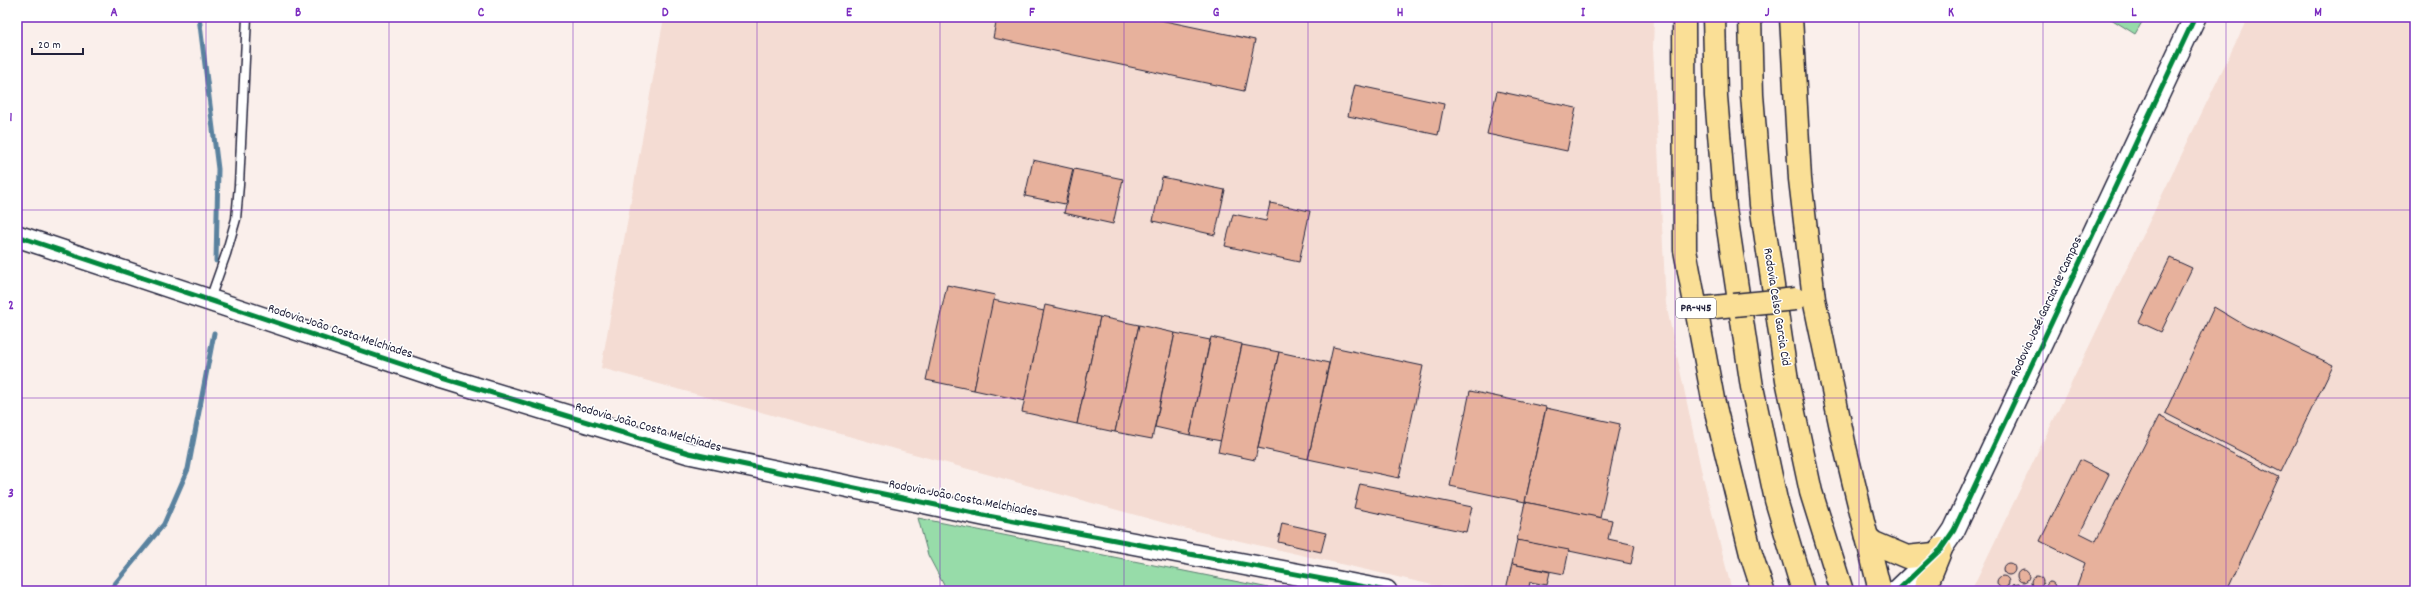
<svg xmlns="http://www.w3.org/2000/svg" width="2432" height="608" viewBox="0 0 2432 608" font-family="Dekko,sans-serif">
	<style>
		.built { fill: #f4dcd3 }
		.green { fill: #97dca9; stroke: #5c7f72 }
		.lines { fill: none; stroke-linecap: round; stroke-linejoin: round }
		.stream { stroke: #5a829f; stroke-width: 5 }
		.building { fill: #e7b19c; stroke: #22223b }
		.service-casing { stroke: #22223b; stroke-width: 11 }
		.tertiary-casing { stroke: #22223b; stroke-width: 24 }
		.trunk-casing { stroke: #22223b; stroke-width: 25 }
		.motorway-casing { stroke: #22223b; stroke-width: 25 }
		.service { stroke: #fff; stroke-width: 8 }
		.tertiary { stroke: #fff; stroke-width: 21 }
		.trunk { stroke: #fadf96; stroke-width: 22 }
		.motorway { stroke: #fadf96; stroke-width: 22 }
		.trunk-bridge-casing { stroke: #22223b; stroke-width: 25; stroke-linecap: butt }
		.trunk-bridge { stroke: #fadf96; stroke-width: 22 }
		.cycleway-casing { stroke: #fff; stroke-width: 8 }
		.cycleway { stroke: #00873e; stroke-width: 5 }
		.grid { fill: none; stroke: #7b2cbf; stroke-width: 1; stroke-opacity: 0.55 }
		.labels { text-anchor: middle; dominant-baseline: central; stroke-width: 3; stroke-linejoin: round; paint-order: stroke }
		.shield { fill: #fff; stroke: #646476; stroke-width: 1 }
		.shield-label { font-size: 12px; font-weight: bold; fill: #22223b }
		.street-label { font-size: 13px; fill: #22223b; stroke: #fff }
		.neatline { fill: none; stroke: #7b2cbf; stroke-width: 1.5 }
		.grid-label { font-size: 13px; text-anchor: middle; font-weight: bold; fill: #7b2cbf }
	</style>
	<rect width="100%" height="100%" fill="#faefeb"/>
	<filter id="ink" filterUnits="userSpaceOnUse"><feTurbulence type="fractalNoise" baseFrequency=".025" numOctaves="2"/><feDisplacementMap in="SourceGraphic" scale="8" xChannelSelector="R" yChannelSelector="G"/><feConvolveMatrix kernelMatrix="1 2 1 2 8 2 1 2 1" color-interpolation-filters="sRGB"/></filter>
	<g filter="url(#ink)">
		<!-- built -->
		<g class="built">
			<polygon points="664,17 1654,17 1653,48 1666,304 1701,469 1732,591 1589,591 1437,586 1183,528 601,368"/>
			<polygon points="2248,17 2415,17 2415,591 1971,591"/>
		</g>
		<!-- green -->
		<g class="green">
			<polygon points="2108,17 2145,17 2135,34"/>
			<polygon points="918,518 1284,591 947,591 928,555"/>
		</g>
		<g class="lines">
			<!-- stream -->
			<g class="stream">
				<polyline points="199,17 218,169 216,261"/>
				<polyline points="109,591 164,524 188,469 214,333"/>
			</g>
		</g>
		<!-- building -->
		<g class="building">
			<polygon points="997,17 1146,17 1255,40 1244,91 993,38"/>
			<polygon points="1355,85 1444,104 1438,135 1348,116"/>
			<polygon points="1497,91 1576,108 1567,151 1487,134"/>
			<polygon points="1033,160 1073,169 1065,204 1025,196"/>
			<polygon points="1074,169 1123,179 1113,224 1064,213"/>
			<polygon points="1162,177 1225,190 1215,235 1153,221"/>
			<polygon points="1270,203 1310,211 1299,262 1225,246 1233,214 1266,221"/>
			<polygon points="2170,258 2192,268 2161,332 2139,322"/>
			<polygon points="947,285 995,295 974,390 926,380"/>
			<polygon points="993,300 1044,311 1025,401 974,390"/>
			<polygon points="1045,305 1100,317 1077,424 1022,412"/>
			<polygon points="2214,307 2246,326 2274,337 2333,365 2281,472 2165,413"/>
			<polygon points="1100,317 1139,325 1115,432 1077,424"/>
			<polygon points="1139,325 1175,333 1152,439 1115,432"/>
			<polygon points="1175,333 1210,340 1190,435 1155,427"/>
			<polygon points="1211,337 1242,344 1221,441 1190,435"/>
			<polygon points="1242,345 1279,352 1255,460 1218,452"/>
			<polygon points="1333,347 1423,366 1399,478 1308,459"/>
			<polygon points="1279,352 1329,363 1308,459 1258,448"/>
			<polygon points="1470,391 1546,407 1525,502 1450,486"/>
			<polygon points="1546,408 1620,424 1600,518 1525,502"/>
			<polygon points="2159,416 2279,477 2227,591 2075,591 2085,563 2040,541 2080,460 2109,474 2080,533 2096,541"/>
			<polygon points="1360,484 1472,507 1466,532 1354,508"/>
			<polygon points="1525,502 1612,520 1608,539 1635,545 1631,564 1517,540"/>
			<polygon points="1282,523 1326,533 1321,552 1278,542"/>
			<polygon points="1517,540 1569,550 1564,574 1512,564"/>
			<circle cx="2009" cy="569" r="6"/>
			<polygon points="1512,564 1550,572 1547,585 1530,582 1528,591 1506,589"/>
			<circle cx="2023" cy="576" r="6"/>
			<circle cx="2003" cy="582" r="6"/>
			<circle cx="2037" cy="582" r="6"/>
			<circle cx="2050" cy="587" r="5"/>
			<polygon points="2019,584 2023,591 2011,591 2013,585"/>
		</g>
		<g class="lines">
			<!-- service casing -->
			<g class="service-casing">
				<polyline id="service" points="210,299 226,254 236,219 239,185 247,17"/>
			</g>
			<!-- tertiary casing -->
			<g class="tertiary-casing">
				<g id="tertiary">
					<polyline points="17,236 443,378 689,453 988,516 1386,591"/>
					<polyline points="1897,591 1941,549 1954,530 2195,17"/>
				</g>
			</g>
			<!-- trunk casing -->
			<g class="trunk-casing">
				<g id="trunk">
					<polyline points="1684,17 1685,250 1713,399 1751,554 1763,591"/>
					<polyline points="1791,17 1800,179 1814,299 1845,447 1880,591"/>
					<polyline points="1696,309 1734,305"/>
					<polyline points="1867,537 1874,543 1907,557 1934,554"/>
					<polyline points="1924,591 1941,549"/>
				</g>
			</g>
			<!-- motorway casing -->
			<g class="motorway-casing">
				<g id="motorway">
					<polyline points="1714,17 1716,96 1725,208 1752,387 1776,500 1803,591"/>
					<polyline points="1750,17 1752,95 1761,205 1787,380 1811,492 1842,591"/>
				</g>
			</g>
			<!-- service -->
			<use href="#service" class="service"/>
			<!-- tertiary -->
			<use href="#tertiary" class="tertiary"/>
			<!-- trunk -->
			<use href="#trunk" class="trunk"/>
			<!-- motorway -->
			<use href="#motorway" class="motorway"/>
			<!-- trunk-bridge casing -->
			<g class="trunk-bridge-casing">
				<polyline id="trunk-bridge" points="1734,305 1796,299"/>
			</g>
			<!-- trunk-bridge -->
			<use href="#trunk-bridge" class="trunk-bridge"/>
			<!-- cycleway casing -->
			<g class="cycleway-casing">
				<g id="cycleway">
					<polyline points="17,236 443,378 689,453 988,516 1386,591"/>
					<polyline points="1897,591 1941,549 1954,530 2195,17"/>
				</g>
			</g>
			<!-- cycleway -->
			<use href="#cycleway" class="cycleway"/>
		</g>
	</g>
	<!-- grid -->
	<path class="grid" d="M 206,17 L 206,591M 389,17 L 389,591M 573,17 L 573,591M 757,17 L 757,591M 940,17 L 940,591M 1124,17 L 1124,591M 1308,17 L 1308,591M 1492,17 L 1492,591M 1675,17 L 1675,591M 1859,17 L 1859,591M 2043,17 L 2043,591M 2226,17 L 2226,591M 17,210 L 2415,210M 17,398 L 2415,398"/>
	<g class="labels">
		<!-- shield labels -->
		<rect class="shield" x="1676" y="298" width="40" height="20" rx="3"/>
		<g class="shield-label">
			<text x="1696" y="308">PR-445</text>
		</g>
		<!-- street labels -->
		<g class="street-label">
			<text transform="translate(1776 307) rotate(81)">Rodovia Celso Garcia Cid</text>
			<text transform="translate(2047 307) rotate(-65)">Rodovia José Garcia de Campos</text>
			<text transform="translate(340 332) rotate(18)">Rodovia João Costa Melchiades</text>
			<text transform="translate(648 428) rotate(16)">Rodovia João Costa Melchiades</text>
			<text transform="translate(963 499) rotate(11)">Rodovia João Costa Melchiades</text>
		</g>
	</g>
	<!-- margin -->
	<rect width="2432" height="608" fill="none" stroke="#fff" stroke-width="44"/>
	<!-- scale -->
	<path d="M32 48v6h51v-6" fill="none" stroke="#22223b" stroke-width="2"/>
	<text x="38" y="48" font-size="12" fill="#22223b" stroke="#ffffff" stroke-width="3" paint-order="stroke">20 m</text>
	<rect x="22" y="22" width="2388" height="564" class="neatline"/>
	<g class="grid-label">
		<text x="114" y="16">A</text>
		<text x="298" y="16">B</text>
		<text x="481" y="16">C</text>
		<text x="665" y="16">D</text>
		<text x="849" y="16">E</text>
		<text x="1032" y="16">F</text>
		<text x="1216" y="16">G</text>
		<text x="1400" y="16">H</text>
		<text x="1583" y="16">I</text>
		<text x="1767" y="16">J</text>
		<text x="1951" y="16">K</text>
		<text x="2134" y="16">L</text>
		<text x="2318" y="16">M</text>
		<text x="11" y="121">1</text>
		<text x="11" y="309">2</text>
		<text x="11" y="497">3</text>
	</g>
</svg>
